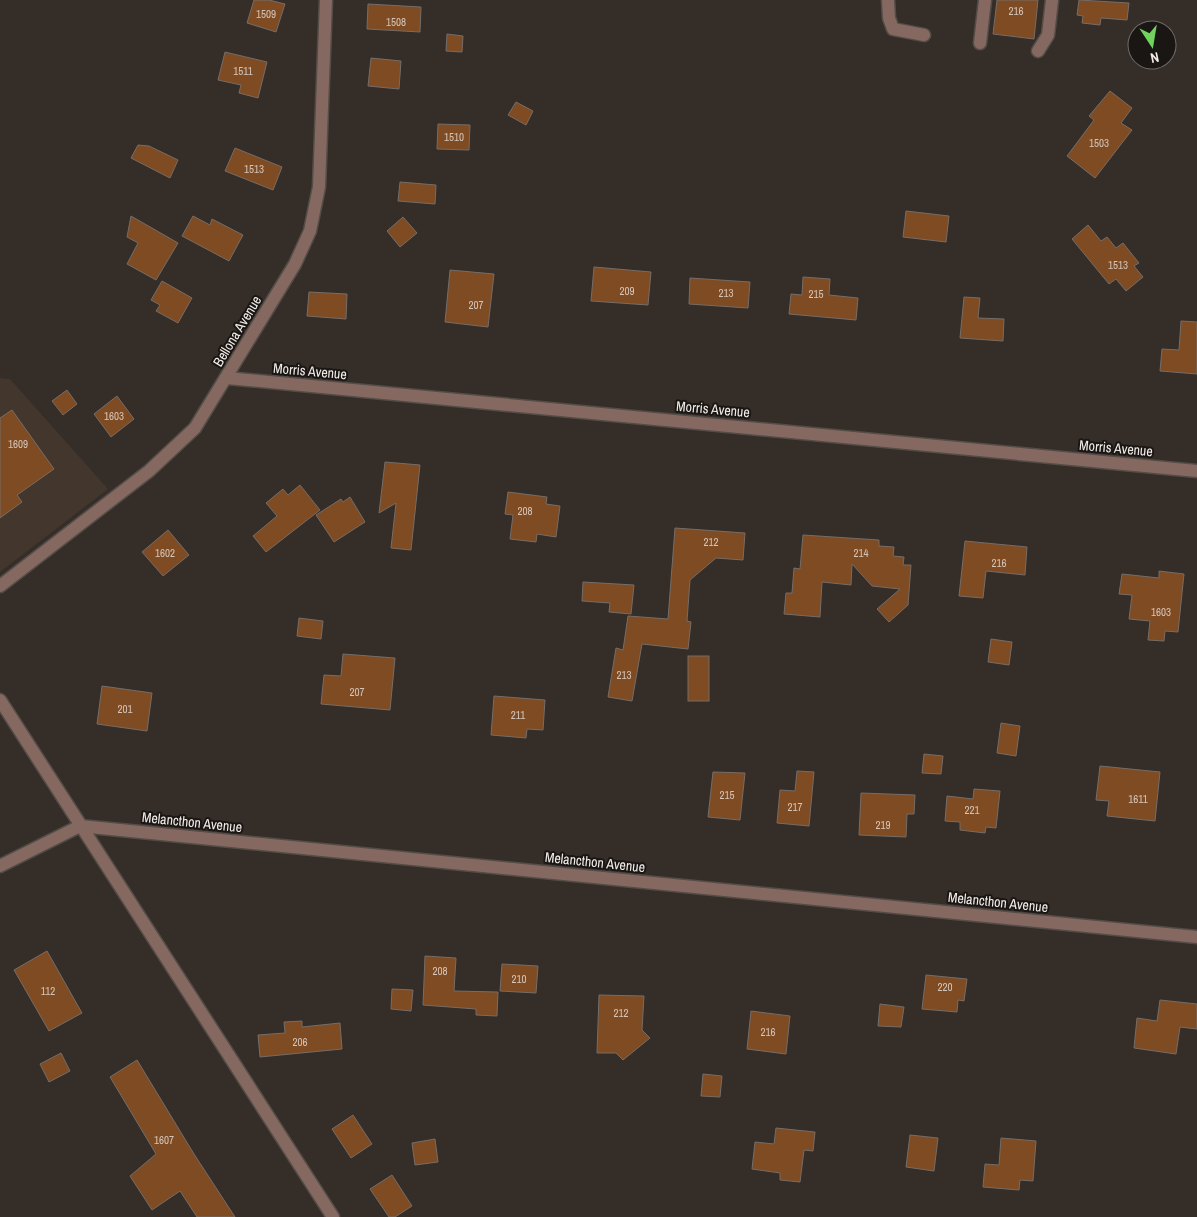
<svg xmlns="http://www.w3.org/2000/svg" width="1197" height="1217" viewBox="0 0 1197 1217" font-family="'Archivo Narrow',sans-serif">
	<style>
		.built { fill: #43362c }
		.building { fill: #7e4b23; stroke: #766d67 }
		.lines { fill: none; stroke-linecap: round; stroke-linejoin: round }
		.minor-casing { stroke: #534c47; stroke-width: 15 }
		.minor { stroke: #85685f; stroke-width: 12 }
		.labels { text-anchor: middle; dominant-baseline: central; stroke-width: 4; stroke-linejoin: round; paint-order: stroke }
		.number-label { font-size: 11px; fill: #d5c4b8 }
		.street-label { font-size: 14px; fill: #f2ede9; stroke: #1a1614 }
	</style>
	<rect width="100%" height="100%" fill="#352d28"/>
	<!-- built -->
	<polygon class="built" points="0,378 10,379 108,489 0,572"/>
	<!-- building -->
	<g class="building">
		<polygon points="254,0 269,0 285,4 276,32 247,23"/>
		<polygon points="997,0 1038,0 1034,39 993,34"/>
		<polygon points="1079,0 1129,3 1127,20 1101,18 1100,25 1082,23 1083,16 1077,15"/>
		<polygon points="368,4 421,7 420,32 367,29"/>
		<polygon points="447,34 463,36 462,52 446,51"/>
		<polygon points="225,52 267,62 258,98 239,93 241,85 218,80"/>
		<polygon points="371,58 401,61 399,89 368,86"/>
		<polygon points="1110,91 1132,108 1121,123 1132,130 1095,178 1067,156 1094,120 1089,116"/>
		<polygon points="516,102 533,111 526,125 508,115"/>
		<polygon points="438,124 470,125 469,150 437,149"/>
		<polygon points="138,145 149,146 178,160 170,178 131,158"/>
		<polygon points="235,148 282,167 273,190 225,171"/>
		<polygon points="400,182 436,185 435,204 398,201"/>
		<polygon points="906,211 949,216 946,242 903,237"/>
		<polygon points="131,216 178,243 156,280 127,264 138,243 127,237"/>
		<polygon points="193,216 210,225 212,219 243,235 229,261 182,236"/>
		<polygon points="403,217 417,233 400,247 387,231"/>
		<polygon points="1088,225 1101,241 1107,237 1116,248 1123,243 1139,263 1134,266 1143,277 1126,291 1116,279 1109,284 1072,239"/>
		<polygon points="594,267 651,272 648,305 591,301"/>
		<polygon points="450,270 494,274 488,327 445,322"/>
		<polygon points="803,277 830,279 829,295 858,298 856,320 789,314 791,294 802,295"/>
		<polygon points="690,278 750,282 748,308 689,304"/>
		<polygon points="162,281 192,298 178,323 156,311 160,305 151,300"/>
		<polygon points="309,292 347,294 346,319 307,316"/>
		<polygon points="964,297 980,298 978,318 1004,319 1003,341 960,338"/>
		<polygon points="1181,321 1197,322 1197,374 1160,371 1162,349 1179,350"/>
		<polygon points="67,390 77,404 63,415 52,401"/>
		<polygon points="117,396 134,419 111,437 94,414"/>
		<polygon points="12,410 54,469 17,495 22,502 0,518 0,418"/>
		<polygon points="385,462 420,465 411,550 391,548 396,503 379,513"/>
		<polygon points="300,485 320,510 266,552 253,536 277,516 266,503 283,489 288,495"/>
		<polygon points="508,492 547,497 546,504 560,506 556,537 537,534 536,542 510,539 513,515 505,514"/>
		<polygon points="350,497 365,522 334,542 316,515 341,499 343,502"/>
		<polygon points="675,528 745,533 743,560 716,558 690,580 687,621 691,622 688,649 642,644 632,701 608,697 616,648 623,650 628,616 668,619"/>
		<polygon points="168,530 189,555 163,576 142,552"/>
		<polygon points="803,535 879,540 879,546 894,547 893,556 904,557 903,565 911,565 908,605 889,622 877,609 900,589 872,586 852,564 851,585 822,582 820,617 784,614 786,593 792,593 794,568 800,569"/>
		<polygon points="965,541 1027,547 1025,575 986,571 983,598 959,596"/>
		<polygon points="1159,571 1184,574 1178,632 1165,631 1164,641 1148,640 1150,621 1129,619 1132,595 1119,594 1122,574 1159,578"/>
		<polygon points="583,582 634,585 631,614 609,612 610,603 582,601"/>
		<polygon points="299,618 323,621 321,639 297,636"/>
		<polygon points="991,639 1012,642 1009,665 988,662"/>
		<polygon points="343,654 395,658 390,710 321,704 324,675 341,676"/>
		<rect x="688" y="656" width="21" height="45"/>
		<polygon points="102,686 152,693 147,731 97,724"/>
		<polygon points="494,696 545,700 543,730 527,729 526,738 491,735"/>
		<polygon points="1001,723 1020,726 1016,756 997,753"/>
		<polygon points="924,754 943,756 941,774 922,773"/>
		<polygon points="1100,766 1160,772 1155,821 1107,816 1109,801 1096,800"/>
		<polygon points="797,771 814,772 809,826 777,823 780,790 795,791"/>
		<polygon points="713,772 745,773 740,820 708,817"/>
		<polygon points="974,789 1000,791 996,828 986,827 985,833 960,830 960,822 945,821 947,796 973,799"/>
		<polygon points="861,793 915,795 914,814 907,814 906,837 859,835"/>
		<polygon points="47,951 82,1013 49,1031 14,970"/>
		<polygon points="425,956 456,958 454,991 498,992 497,1016 476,1015 476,1009 423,1005"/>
		<polygon points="502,964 538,966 536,993 500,991"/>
		<polygon points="926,975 967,979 964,1001 958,1000 957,1012 922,1009"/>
		<polygon points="392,989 413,990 411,1011 391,1009"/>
		<polygon points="599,995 644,996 642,1030 650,1038 623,1060 616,1053 597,1053"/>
		<polygon points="1160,1000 1197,1004 1197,1029 1180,1027 1176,1054 1134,1048 1137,1018 1157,1021"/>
		<polygon points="880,1004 904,1007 901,1027 878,1026"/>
		<polygon points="751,1011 790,1016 786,1054 747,1049"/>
		<polygon points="302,1021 302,1027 340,1023 342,1049 260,1057 258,1035 285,1033 284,1022"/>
		<polygon points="61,1053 70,1071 49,1082 40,1064"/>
		<polygon points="137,1060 194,1154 235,1217 197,1217 180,1191 152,1210 130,1176 156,1154 110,1077"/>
		<polygon points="703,1074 722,1076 720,1097 701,1096"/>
		<polygon points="353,1115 372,1144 351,1158 332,1129"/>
		<polygon points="776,1128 815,1132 813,1151 804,1150 800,1182 780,1180 780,1173 752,1169 755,1142 774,1144"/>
		<polygon points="910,1135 938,1138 934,1171 906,1167"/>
		<polygon points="1001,1138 1036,1141 1033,1181 1020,1180 1019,1190 983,1187 985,1164 999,1165"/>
		<polygon points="435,1139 438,1162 415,1165 412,1143"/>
		<polygon points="392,1175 412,1206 395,1217 389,1217 370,1189"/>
	</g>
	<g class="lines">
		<!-- minor casing -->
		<g class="minor-casing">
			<g id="minor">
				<polyline points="888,0 889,18 893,29 924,35"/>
				<polyline points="980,43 985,0"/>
				<polyline points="1038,51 1048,35 1052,0"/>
				<polyline points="227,378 1197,471"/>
				<polyline points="0,586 149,471 195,428 295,264 310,231 319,187 326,0"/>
				<polyline points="0,700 333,1217"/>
				<polyline points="0,866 80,826 1197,937"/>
			</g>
		</g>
		<!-- minor -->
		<use href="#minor" class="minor"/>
	</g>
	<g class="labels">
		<!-- number labels -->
		<g class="number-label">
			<text x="1016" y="11">216</text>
			<text x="266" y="14">1509</text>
			<text x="396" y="22">1508</text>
			<text x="243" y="71">1511</text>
			<text x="454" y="137">1510</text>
			<text x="1099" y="143">1503</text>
			<text x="254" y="169">1513</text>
			<text x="1118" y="265">1513</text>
			<text x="627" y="291">209</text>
			<text x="726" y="293">213</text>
			<text x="816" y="294">215</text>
			<text x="476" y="305">207</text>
			<text x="114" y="416">1603</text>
			<text x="18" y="444">1609</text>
			<text x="525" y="511">208</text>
			<text x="711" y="542">212</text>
			<text x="165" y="553">1602</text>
			<text x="861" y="553">214</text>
			<text x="999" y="563">216</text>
			<text x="1161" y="612">1603</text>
			<text x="624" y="675">213</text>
			<text x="357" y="692">207</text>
			<text x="125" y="709">201</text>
			<text x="518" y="715">211</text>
			<text x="727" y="795">215</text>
			<text x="1138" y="799">1611</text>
			<text x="795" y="807">217</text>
			<text x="972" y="810">221</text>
			<text x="883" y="825">219</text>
			<text x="440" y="971">208</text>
			<text x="519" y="979">210</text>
			<text x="945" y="987">220</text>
			<text x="48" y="991">112</text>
			<text x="621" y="1013">212</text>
			<text x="768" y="1032">216</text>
			<text x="300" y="1042">206</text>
			<text x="164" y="1140">1607</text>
		</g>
		<!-- street labels -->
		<g class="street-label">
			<text transform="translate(237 331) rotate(-59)">Bellona Avenue</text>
			<text transform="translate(310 371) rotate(5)">Morris Avenue</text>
			<text transform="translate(713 409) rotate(5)">Morris Avenue</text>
			<text transform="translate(1116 448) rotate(5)">Morris Avenue</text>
			<text transform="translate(192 822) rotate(6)">Melancthon Avenue</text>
			<text transform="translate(595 862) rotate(6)">Melancthon Avenue</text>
			<text transform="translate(998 902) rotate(6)">Melancthon Avenue</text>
		</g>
	</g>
	<!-- north arrow -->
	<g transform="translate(1152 45) rotate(168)"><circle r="24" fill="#1a1614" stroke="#706c69"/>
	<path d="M0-4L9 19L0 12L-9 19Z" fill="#71d25e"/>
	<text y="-8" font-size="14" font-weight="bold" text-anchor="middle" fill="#f2ede9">N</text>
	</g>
</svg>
